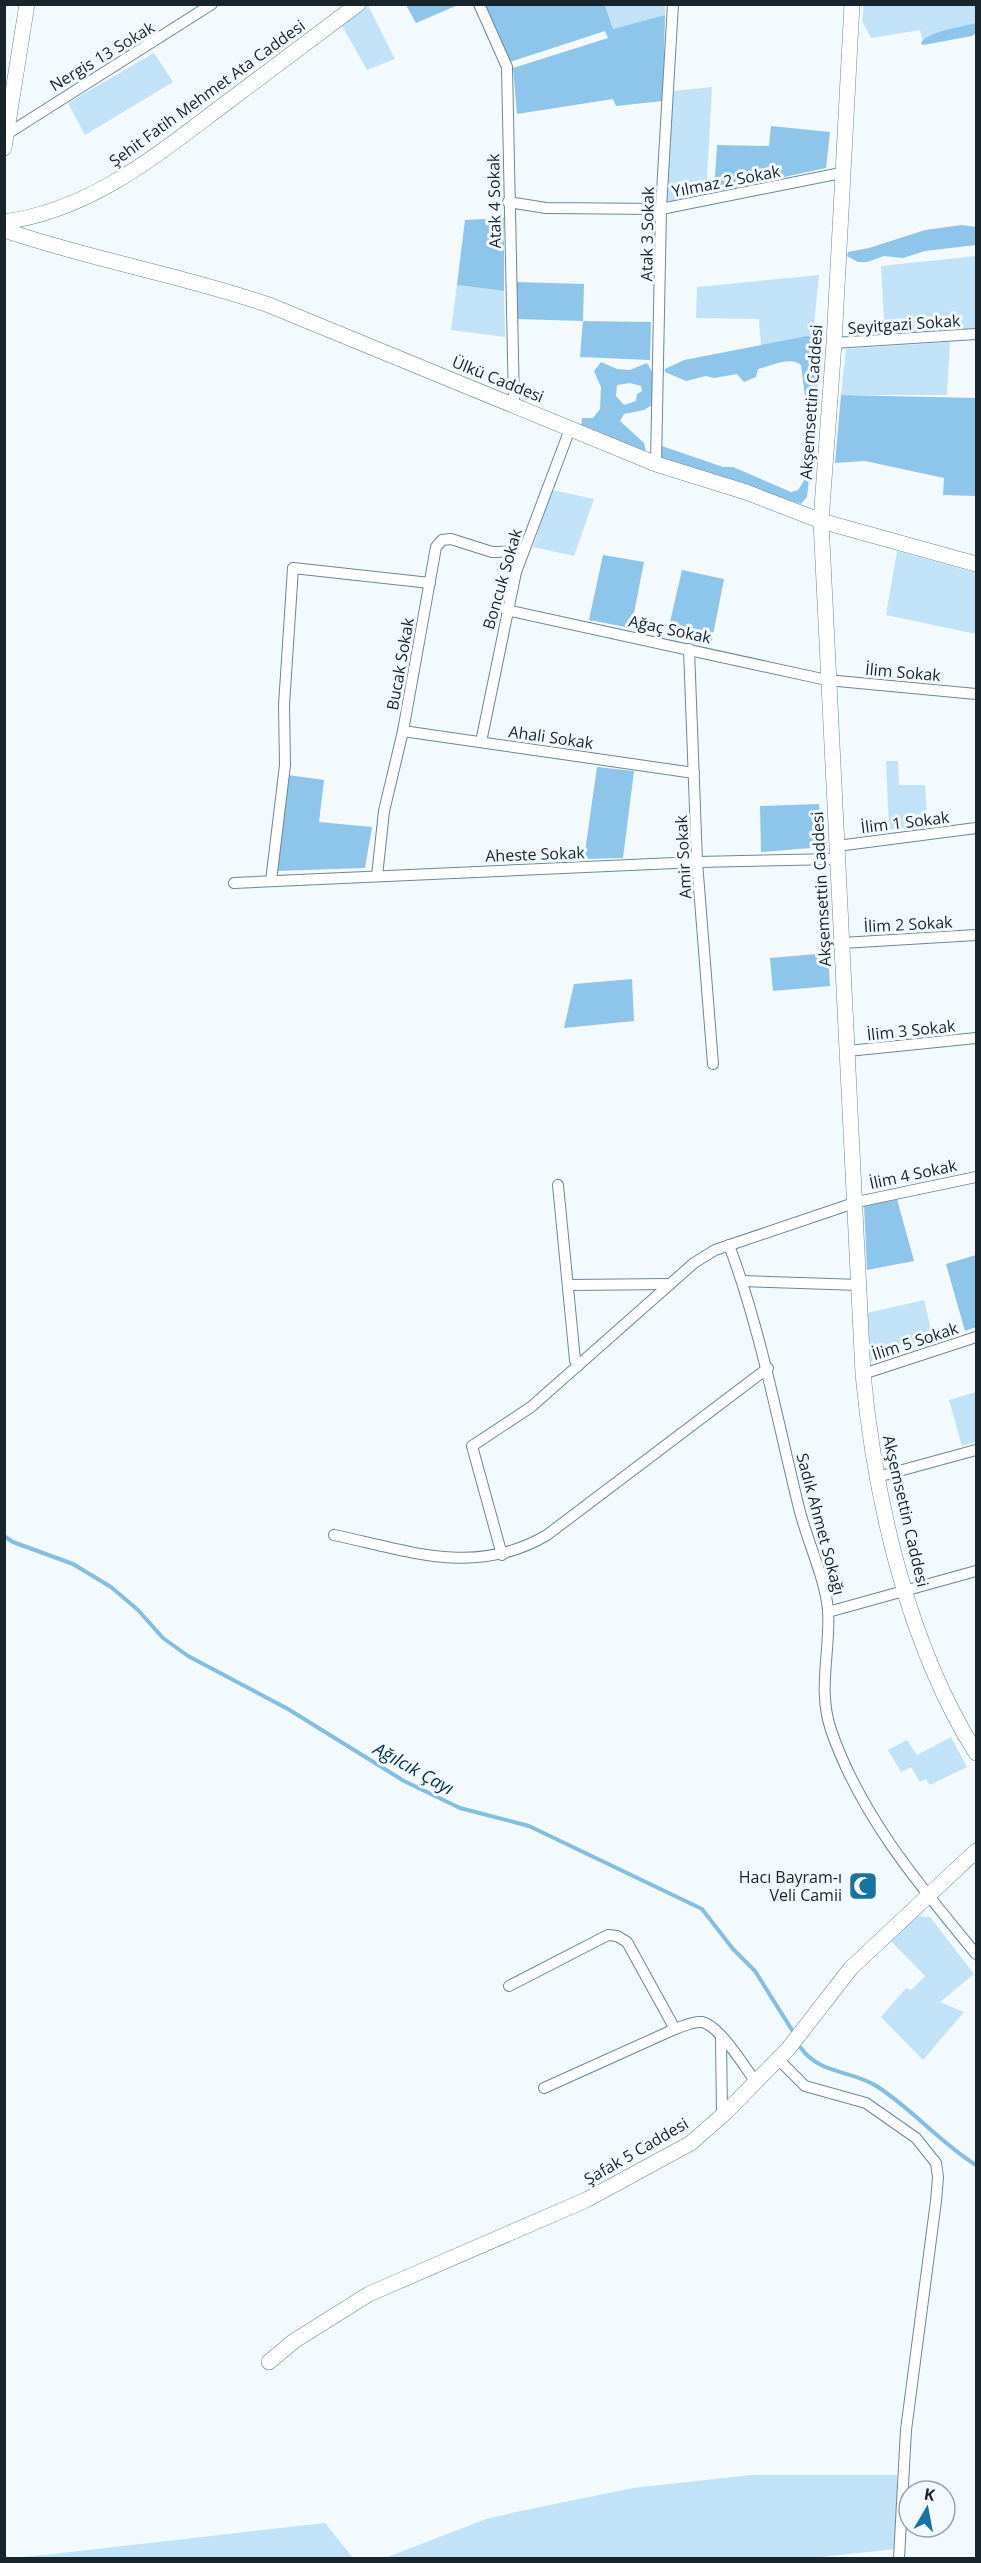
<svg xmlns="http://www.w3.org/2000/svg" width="981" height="2563" viewBox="0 0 981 2563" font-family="'Open Sans',sans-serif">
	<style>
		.green { fill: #c1e2f7 }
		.forest { fill: #8ec5ea; fill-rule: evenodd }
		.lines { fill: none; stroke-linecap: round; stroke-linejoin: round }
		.stream { stroke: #86bee2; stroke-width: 4 }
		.street-casing { stroke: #6a889d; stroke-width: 12 }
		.secondary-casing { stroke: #6a889d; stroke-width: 16 }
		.street { stroke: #fff; stroke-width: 10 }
		.secondary { stroke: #fff; stroke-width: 15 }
		.labels { text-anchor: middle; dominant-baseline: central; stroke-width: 6; stroke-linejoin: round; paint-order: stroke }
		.street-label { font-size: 16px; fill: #17242c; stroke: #f3fafe }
		.poi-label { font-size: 16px; fill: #17242c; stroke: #f3fafe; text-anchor: end }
		.water-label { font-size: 18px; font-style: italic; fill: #02324b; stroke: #f3fafe }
	</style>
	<rect width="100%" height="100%" fill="#f3fafe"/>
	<!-- green -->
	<g class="green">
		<polygon points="365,5 368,5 395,59 367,70 340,22"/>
		<polygon points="605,5 665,5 665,15 613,29"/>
		<polygon points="864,5 976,5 976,28 923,41 920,30 871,38 862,21"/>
		<polygon points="154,53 173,82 85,135 68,103"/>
		<polygon points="712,87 706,196 665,202 673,91"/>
		<polygon points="976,256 976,328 885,336 881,266"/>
		<polygon points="819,275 812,344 761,347 759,319 696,318 697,287"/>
		<polygon points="457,285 504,291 505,337 451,330"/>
		<polygon points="950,342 947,395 841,395 846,349"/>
		<polygon points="552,490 594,499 574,556 533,547"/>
		<polygon points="897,551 976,573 976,634 886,615"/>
		<polygon points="886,761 898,761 899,785 925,785 928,825 889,830"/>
		<polygon points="924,1300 934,1342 871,1362 867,1313"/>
		<polygon points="976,1392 976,1442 962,1446 949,1400"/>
		<polygon points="951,1737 967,1767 930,1785 926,1779 920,1782 911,1767 901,1772 888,1750 907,1740 917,1755"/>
		<polygon points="916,1916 930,1917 974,1974 940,2002 964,2012 923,2060 881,2017 906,1988 911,1990 925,1976 890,1940"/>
		<polygon points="751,2475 897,2475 897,2549 810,2558 385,2558 486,2519 516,2512 633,2488"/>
		<polygon points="325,2523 353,2558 11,2558 35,2556"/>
	</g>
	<!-- forest -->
	<g class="forest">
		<polygon points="406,5 458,5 416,23"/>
		<polygon points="485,5 605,5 613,29 665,15 663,101 616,106 613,99 517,114 513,68 608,38 605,31 510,62"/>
		<path d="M 976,23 L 976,33 L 972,36 L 923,45 L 921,43 C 928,31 962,27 976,23 Z"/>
		<polygon points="771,126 830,132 826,168 714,192 717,145 769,146"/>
		<polygon points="504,218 504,291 457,285 465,220"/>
		<polygon points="962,225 976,227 976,245 925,251 903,258 884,256 867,262 858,262 847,256 848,252 869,248 925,230"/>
		<polygon points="516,282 584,284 583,321 651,322 650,360 580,357 583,321 516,319"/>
		<path d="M 807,336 C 825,340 820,385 814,398 L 805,396 L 801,365 C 789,356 772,366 758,369 L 756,377 L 744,382 L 737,374 L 714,378 L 706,376 L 686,381 L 665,372 L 665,369 L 684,360 Z"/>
		<path d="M 601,362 L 617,369 L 630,370 L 647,363 L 654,375 L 652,405 L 644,410 L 624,414 L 620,421 L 644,443 L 646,452 L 614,442 L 603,434 L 594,435 L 581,427 L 582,418 L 593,418 L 600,409 L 601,387 L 594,371 ZM 630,383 L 641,386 L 642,391 L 637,394 L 636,401 L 624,405 L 616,396 L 617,385 Z"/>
		<polygon points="841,395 976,398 976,496 943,495 944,478 865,461 835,463"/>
		<polygon points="659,445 723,467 733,467 791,492 798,490 805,479 809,479 807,497 801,504 659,460"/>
		<polygon points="603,555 644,562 631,628 589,620"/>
		<polygon points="682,570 724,579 711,645 667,635"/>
		<polygon points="597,767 634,771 623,858 584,859"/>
		<polygon points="288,775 324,780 319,822 372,827 365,868 276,871"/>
		<polygon points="819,804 823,847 761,852 760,806"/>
		<polygon points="828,953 830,986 773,991 770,958"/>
		<polygon points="632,979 634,1021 564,1028 574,984"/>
		<polygon points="897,1199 914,1261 867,1270 864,1205"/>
		<polygon points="976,1255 976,1327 965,1331 946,1264"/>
	</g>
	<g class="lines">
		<!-- stream -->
		<g class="stream">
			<polyline points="4,1536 13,1542 73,1564 111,1587 138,1610 163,1638 188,1656 288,1709 404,1781 460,1808 529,1826 702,1909 733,1949 755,1971 792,2030"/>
			<path d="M 801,2048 C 820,2075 853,2070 878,2087 C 913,2110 941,2143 976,2165"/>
		</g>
		<!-- street casing -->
		<g class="street-casing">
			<g id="street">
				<polyline points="479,4 507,67 514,404"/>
				<polyline points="7,134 212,4"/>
				<polyline points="508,202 546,208 661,209 841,173"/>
				<polyline points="834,343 976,334"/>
				<polyline points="656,464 661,209 673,4"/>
				<polyline points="506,610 827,680 976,694"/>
				<polyline points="689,649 697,862 713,1064"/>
				<polyline points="403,731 694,773"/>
				<polyline points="481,742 516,572 570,429"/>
				<polyline points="837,846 976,828"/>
				<polyline points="377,876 384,811 403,731 436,547 442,540 451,539 492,552 522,551"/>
				<polyline points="271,881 285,765 284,705 293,568 430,583"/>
				<polyline points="234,883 697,862 837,859"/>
				<polyline points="842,943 976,935"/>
				<polyline points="848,1051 976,1038"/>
				<polyline points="558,1185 575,1360 578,1366"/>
				<path d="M 729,1245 C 761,1331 777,1419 799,1508 C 807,1541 824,1575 828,1609 C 831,1650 817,1689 831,1730 C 860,1815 920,1886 976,1954"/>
				<polyline points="742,1281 860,1285"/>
				<polyline points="568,1285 670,1284"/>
				<polyline points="863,1374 976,1337"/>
				<polyline points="877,1477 976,1450"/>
				<path d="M 334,1535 C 409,1551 476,1577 547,1535 L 768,1368"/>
				<polyline points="502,1555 472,1446 531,1407 694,1263 715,1250 857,1202 976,1177"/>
				<polyline points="828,1612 976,1571"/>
				<polyline points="509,1986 608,1935 617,1936 627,1942 675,2029"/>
				<polyline points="721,2036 722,2115"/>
				<polyline points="778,2059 805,2086 866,2103 916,2138 936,2163 938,2177 936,2201 906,2430 899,2558"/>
				<path d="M 544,2088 L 675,2029 C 684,2026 693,2021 702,2022 C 719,2025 745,2067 755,2081"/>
			</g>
		</g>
		<!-- secondary casing -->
		<g class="secondary-casing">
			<g id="secondary">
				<path d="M 852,4 L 834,343 L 821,521 L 863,1374 C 875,1500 908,1645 976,1753"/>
				<polyline points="4,148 27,4"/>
				<path d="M 4,222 C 92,210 158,154 226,103 C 270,70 314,37 358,4"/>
				<path d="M 4,230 C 92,260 182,275 269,305 L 656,464 L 746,492 L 821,521 L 976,564"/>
				<polyline points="269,2362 294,2341 369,2294 586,2200 691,2143 725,2113 788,2049 851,1968 976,1851"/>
			</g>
		</g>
		<!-- street -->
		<use href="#street" class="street"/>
		<!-- secondary -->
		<use href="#secondary" class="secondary"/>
	</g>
	<!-- icons -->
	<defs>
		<g id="mosque-square" transform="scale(1.5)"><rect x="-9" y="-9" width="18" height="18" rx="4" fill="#1973a2" stroke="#f3fafe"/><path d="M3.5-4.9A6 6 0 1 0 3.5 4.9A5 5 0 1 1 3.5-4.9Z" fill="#fff"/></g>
	</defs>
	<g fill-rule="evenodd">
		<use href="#mosque-square" x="863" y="1886"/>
	</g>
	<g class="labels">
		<!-- street labels -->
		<g class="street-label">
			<text transform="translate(102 56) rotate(-31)">Nergis 13 Sokak</text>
			<text transform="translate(207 93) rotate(-36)">Şehit Fatih Mehmet Ata Caddesi</text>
			<text transform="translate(726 181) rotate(-11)">Yılmaz 2 Sokak</text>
			<text transform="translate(494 201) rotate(-91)">Atak 4 Sokak</text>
			<text transform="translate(647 234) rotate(-89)">Atak 3 Sokak</text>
			<text transform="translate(904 324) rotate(-4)">Seyitgazi Sokak</text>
			<text transform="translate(498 379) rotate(22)">Ülkü Caddesi</text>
			<text transform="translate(811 402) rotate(-86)">Akşemsettin Caddesi</text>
			<text transform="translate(502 579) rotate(-74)">Boncuk Sokak</text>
			<text transform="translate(670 629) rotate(12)">Ağaç Sokak</text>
			<text transform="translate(400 664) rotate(-80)">Bucak Sokak</text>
			<text transform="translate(903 672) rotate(5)">İlim Sokak</text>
			<text transform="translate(551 737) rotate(8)">Ahali Sokak</text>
			<text transform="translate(905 822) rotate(-7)">İlim 1 Sokak</text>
			<text transform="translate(535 854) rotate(-2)">Aheste Sokak</text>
			<text transform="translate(683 857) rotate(-93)">Amir Sokak</text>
			<text transform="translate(821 889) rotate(-93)">Akşemsettin Caddesi</text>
			<text transform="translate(908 924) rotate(-3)">İlim 2 Sokak</text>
			<text transform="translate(911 1030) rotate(-6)">İlim 3 Sokak</text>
			<text transform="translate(913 1174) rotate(-12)">İlim 4 Sokak</text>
			<text transform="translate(915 1341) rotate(-18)">İlim 5 Sokak</text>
			<text transform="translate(906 1511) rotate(77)">Akşemsettin Caddesi</text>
			<text transform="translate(821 1524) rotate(75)">Sadık Ahmet Sokağı</text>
			<text transform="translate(636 2151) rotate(-30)">Şafak 5 Caddesi</text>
		</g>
		<!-- poi labels -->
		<g class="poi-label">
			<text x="842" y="1877">Hacı Bayram-ı<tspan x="842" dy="18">Veli Camii</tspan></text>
		</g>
		<!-- water labels -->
		<g class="water-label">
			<text transform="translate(414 1768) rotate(29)">Ağılcık Çayı</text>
		</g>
	</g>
	<!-- border -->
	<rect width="981" height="2563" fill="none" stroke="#17242c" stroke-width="12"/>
	<!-- north arrow -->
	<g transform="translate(927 2509) rotate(10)"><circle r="28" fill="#f3fafe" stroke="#9ba4aa" stroke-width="1.5"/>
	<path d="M0-4.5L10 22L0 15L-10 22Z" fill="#1973a2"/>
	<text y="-9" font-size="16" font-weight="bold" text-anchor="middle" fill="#17242c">K</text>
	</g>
</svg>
